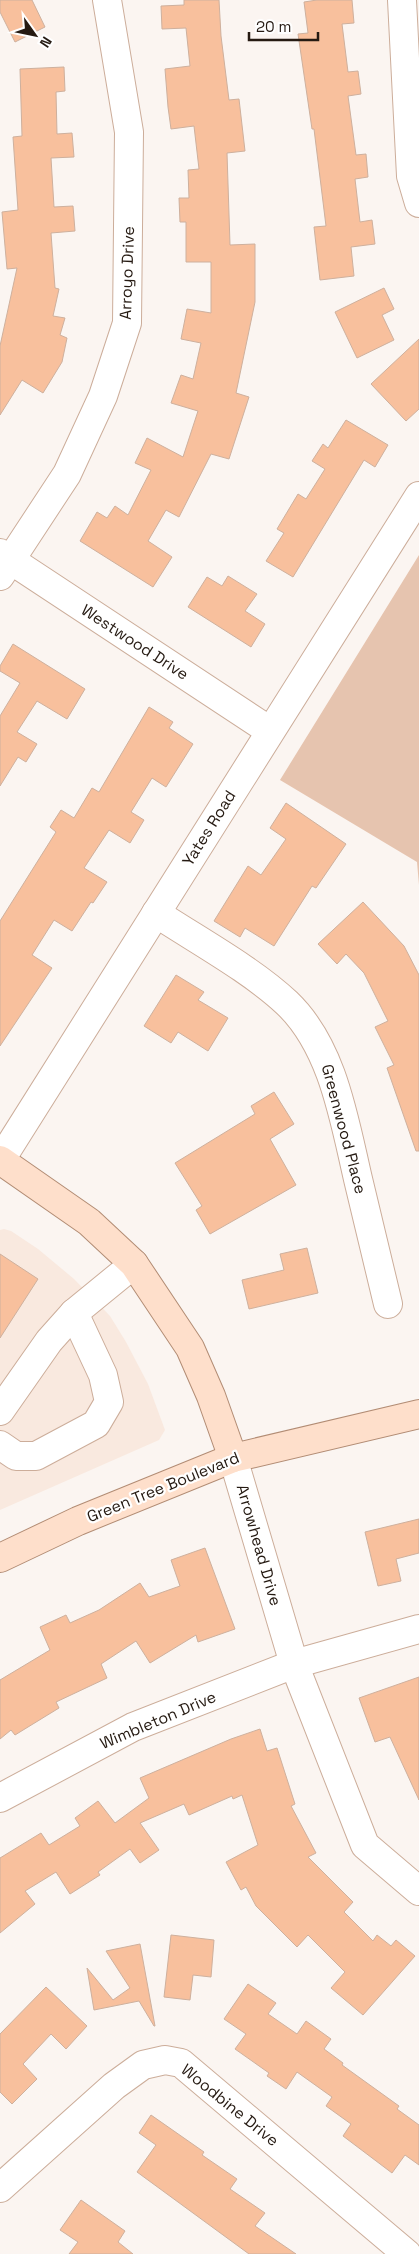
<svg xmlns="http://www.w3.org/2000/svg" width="419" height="2254" viewBox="0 0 419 2254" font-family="'Space Grotesk',sans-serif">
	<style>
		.built { fill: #f9e9df }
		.green { fill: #e6c4af }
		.building { fill: #f8c09d; stroke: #ceb09d }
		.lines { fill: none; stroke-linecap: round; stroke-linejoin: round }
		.minor-casing { stroke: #ccad9a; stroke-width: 30 }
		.major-casing { stroke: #b28c74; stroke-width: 30 }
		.minor { stroke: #fff; stroke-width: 28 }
		.major { stroke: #fedfcb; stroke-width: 28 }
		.labels { text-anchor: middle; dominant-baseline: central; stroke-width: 4.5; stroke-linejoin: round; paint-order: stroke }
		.street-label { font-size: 16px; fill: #251a12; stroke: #fff }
	</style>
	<rect width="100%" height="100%" fill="#fbf5f1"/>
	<!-- built -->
	<polygon class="built" points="4,1229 11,1231 38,1249 74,1279 110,1316 126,1342 148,1384 165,1430 159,1440 0,1510 0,1230"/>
	<!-- green -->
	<polygon class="green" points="419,555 419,885 417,862 280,780"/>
	<!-- building -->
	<g class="building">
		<polygon points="0,0 32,0 45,27 15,42 0,12"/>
		<polygon points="184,0 219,0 221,36 229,100 239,99 245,151 227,153 230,245 255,244 255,302 236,393 249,397 229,459 211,454 179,517 166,510 148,541 172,557 153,587 80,541 97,512 107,518 115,506 128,515 151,470 135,463 147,438 183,457 198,411 171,403 181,375 193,379 201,343 181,339 187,309 211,313 211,262 186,262 186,222 180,222 179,198 189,198 188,170 199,169 194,126 171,129 168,107 165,69 190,66 186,28 162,29 161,6 184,5"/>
		<polygon points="317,0 352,0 354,23 342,24 348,72 358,71 361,94 348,96 356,155 366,154 368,177 355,179 360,222 372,220 375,244 351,247 354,276 320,280 314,227 326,226 314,129 312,129 298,34 308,33 304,2"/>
		<polygon points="64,67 65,91 56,92 57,134 72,133 74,157 51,158 54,207 73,206 75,231 51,233 55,288 59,289 53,316 65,318 60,335 67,338 62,362 43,393 22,380 0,415 0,346 17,268 7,269 2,212 18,210 13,137 22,136 20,69"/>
		<polygon points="384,288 394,309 382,315 394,340 357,358 335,312"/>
		<polygon points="419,339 419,409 406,421 371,384"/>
		<polygon points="346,420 388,445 375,467 364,460 293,577 266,561 284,533 277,529 298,494 306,499 325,469 312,461 323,444 328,448"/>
		<polygon points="228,576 257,594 245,611 265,624 251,647 188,607 207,577 222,586"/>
		<polygon points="13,644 85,689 67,719 37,701 17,732 37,744 26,762 18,757 0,786 0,716 20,683 0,671 0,666"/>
		<polygon points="149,707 173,722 169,728 193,744 166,787 152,778 131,812 144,820 130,843 109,830 84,868 107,882 93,903 91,902 72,931 54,920 32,955 52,968 0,1046 0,921 56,832 50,827 61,810 74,818 92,788 99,792"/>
		<polygon points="286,803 346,844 316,888 312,886 274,946 245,928 240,937 214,921 248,866 261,875 286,839 270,828"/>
		<polygon points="363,902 404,946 419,975 419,1151 416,1151 387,1068 394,1065 375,1027 388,1021 364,973 346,954 337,964 318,944"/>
		<polygon points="176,975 204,992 198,1000 228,1018 208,1051 178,1032 171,1043 144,1026"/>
		<polygon points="274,1092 294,1124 270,1139 296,1185 210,1234 196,1210 202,1206 175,1163 255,1114 251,1106"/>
		<polygon points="307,1248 318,1293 249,1309 242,1280 284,1270 280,1254"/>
		<polygon points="0,1254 38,1279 0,1338"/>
		<polygon points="419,1519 419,1553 396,1559 401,1581 378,1586 365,1532"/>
		<polygon points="205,1548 235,1629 198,1642 196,1635 150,1663 136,1641 101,1664 107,1678 56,1702 59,1708 15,1735 11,1730 0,1739 0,1680 50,1650 40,1627 66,1615 70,1623 99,1610 140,1583 149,1597 180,1586 171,1560"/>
		<polygon points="419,1677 419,1800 390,1737 375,1742 359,1698"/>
		<polygon points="260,1729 267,1751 277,1748 295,1804 291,1806 316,1853 308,1857 353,1902 344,1912 373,1941 377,1935 391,1946 396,1940 415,1956 363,2015 331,1988 345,1972 308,1935 297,1947 256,1906 246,1887 241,1890 226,1862 258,1845 242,1795 233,1799 232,1796 189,1815 184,1804 140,1823 159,1850 140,1863 130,1849 98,1872 100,1875 70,1894 56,1872 25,1891 35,1904 0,1933 0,1858 41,1833 49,1845 80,1826 75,1818 98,1801 115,1823 149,1798 140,1778 231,1739"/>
		<polygon points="171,1935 214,1940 211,1977 193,1975 190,2000 164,1997"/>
		<polygon points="140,1944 155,2026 154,2026 139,2001 94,2010 87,1968 113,2000 130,1988 106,1951"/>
		<polygon points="248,1984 276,2003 268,2014 297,2034 306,2021 331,2039 324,2049 343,2063 342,2065 399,2106 397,2109 419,2125 419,2165 405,2155 392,2173 343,2136 351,2124 326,2106 332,2097 297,2072 286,2089 267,2076 269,2073 235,2049 246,2034 224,2019"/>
		<polygon points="46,1987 87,2026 66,2049 51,2034 23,2064 37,2079 12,2104 0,2092 0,2034"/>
		<polygon points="151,2115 204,2152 202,2155 237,2179 230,2189 265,2213 255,2226 296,2254 249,2254 137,2172 156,2145 139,2133"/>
		<polygon points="81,2200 125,2231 118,2242 133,2254 69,2254 78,2242 60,2230"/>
	</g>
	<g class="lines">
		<!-- minor casing -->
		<g class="minor-casing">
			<g id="minor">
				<polyline points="402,0 411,176 419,203"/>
				<polyline points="0,553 270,731"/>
				<polyline points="0,576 67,474 103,396 127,323 129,132 107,0"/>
				<path d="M 156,913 C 197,940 252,970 287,1003 C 333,1047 344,1119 358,1179 C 368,1221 378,1262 388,1304"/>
				<polyline points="0,1161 419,496"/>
				<polyline points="0,1411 49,1341 74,1313 134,1264"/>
				<polyline points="0,1445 16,1456 36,1456 96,1424 109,1402 103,1375 74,1313"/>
				<polyline points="233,1458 294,1664 365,1845 419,1891"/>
				<polyline points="0,1798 133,1727 294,1664 419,1629"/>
				<polyline points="0,2188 114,2086 143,2065 165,2060 181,2063 407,2254"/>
			</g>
		</g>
		<!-- major casing -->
		<g class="major-casing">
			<g id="major">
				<polyline points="0,1160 89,1222 134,1264 190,1348 211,1396 233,1458"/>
				<polyline points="0,1558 78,1521 233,1458 419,1414"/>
			</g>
		</g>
		<!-- minor -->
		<use href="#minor" class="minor"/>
		<!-- major -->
		<use href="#major" class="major"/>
	</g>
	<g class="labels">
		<!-- street labels -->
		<g class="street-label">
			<text transform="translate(127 273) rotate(-88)">Arroyo Drive</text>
			<text transform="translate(135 642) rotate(33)">Westwood Drive</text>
			<text transform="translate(209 828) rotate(-58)">Yates Road</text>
			<text transform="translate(344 1129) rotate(75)">Greenwood Place</text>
			<text transform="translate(163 1487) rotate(-22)">Green Tree Boulevard</text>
			<text transform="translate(259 1545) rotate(74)">Arrowhead Drive</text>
			<text transform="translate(158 1720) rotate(-23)">Wimbleton Drive</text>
			<text transform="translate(230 2105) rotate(39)">Woodbine Drive</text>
		</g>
	</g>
	<!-- north arrow -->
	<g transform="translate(35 35) rotate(123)" stroke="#ffffff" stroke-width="4" paint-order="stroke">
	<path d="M0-4L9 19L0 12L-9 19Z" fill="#251a12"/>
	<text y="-8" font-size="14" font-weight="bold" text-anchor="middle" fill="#251a12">N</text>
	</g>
	<!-- scale -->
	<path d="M249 32v8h69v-8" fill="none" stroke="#251a12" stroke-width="2.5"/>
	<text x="256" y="32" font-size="15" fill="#251a12" stroke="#ffffff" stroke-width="4" paint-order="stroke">20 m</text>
</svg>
